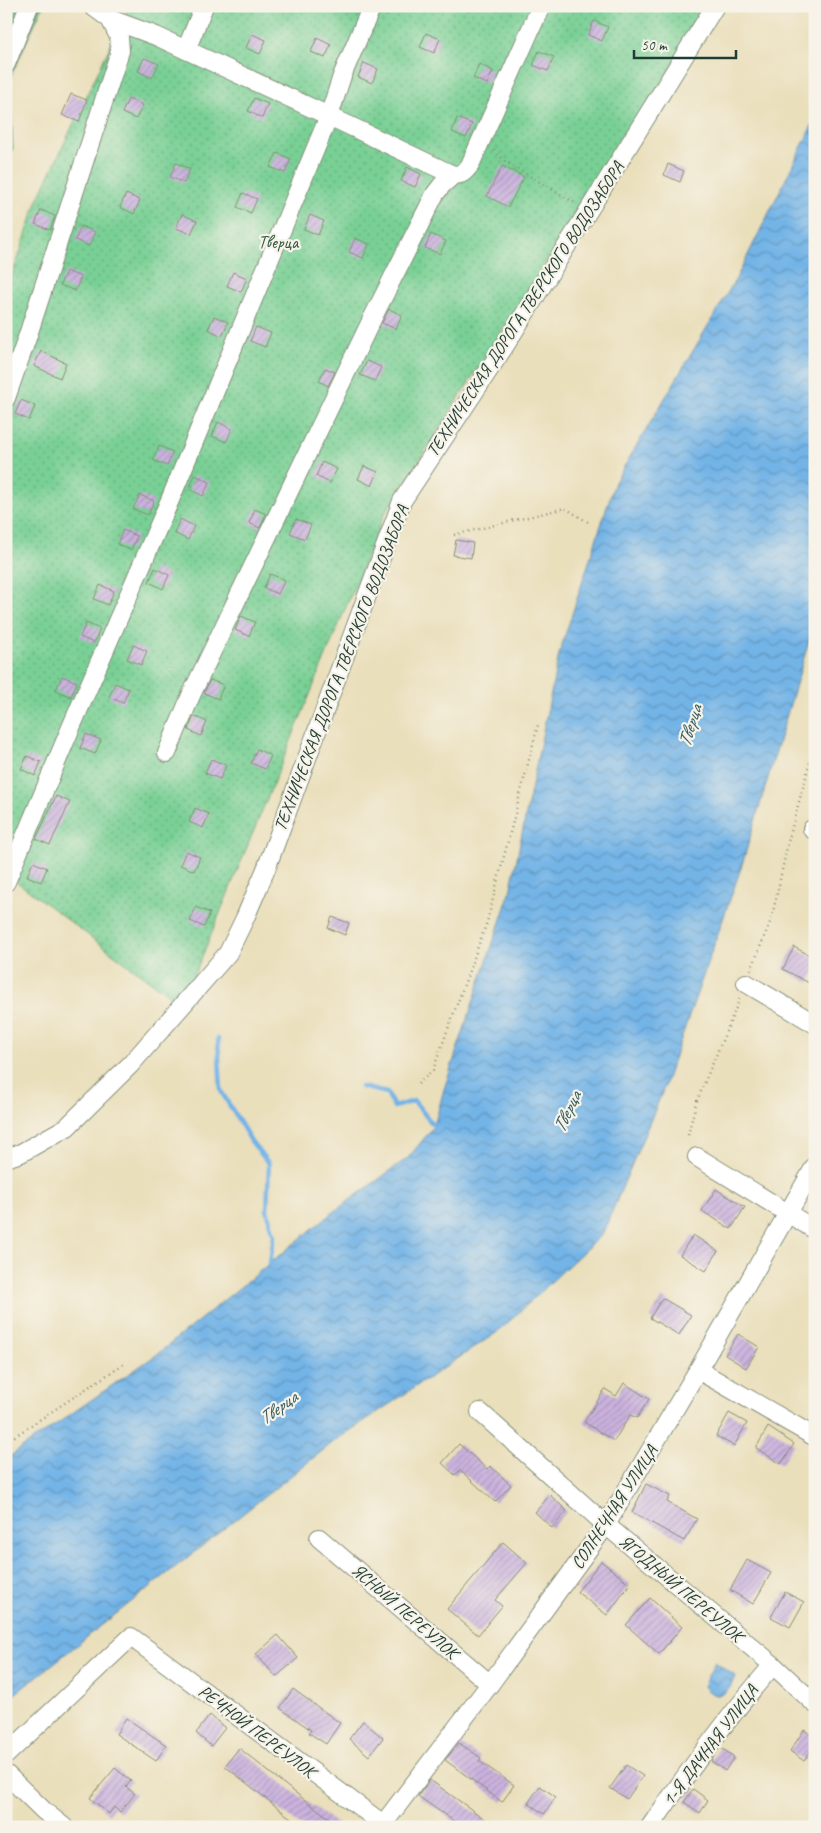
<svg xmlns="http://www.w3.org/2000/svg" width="821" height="1833" viewBox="0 0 821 1833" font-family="Caveat,sans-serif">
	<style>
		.grass { fill: url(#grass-dots); stroke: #4c8664 }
		.forest { fill: url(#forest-crowns); stroke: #407859 }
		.water { fill: url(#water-waves); stroke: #49788e }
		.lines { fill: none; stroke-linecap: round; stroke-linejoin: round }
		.stream { stroke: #73b4e7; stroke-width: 4.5 }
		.building { fill: url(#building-hatch) }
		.minor-casing { stroke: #848e78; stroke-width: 20 }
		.path { stroke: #848e78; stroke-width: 2.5; stroke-dasharray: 1 4; stroke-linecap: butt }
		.minor { stroke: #fff; stroke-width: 18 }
		.labels { text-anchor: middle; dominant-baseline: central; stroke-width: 4.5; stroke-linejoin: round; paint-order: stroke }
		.park-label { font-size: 18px; fill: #315a47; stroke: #f7f3e8 }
		.street-label { font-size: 18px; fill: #1f3d34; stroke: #f7f3e8 }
		.water-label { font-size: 19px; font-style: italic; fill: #345b61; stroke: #f7f3e8 }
	</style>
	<defs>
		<pattern id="grass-dots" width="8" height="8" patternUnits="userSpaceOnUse" patternTransform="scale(1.25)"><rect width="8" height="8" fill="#79d095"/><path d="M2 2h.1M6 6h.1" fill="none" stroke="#63aa7a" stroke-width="1.8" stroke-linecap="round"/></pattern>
		<pattern id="forest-crowns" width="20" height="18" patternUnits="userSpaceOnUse" patternTransform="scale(1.25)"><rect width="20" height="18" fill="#62b27e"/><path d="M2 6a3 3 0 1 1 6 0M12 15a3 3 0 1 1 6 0" fill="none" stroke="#509268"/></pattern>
		<pattern id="water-waves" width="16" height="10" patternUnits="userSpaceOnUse" patternTransform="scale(1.25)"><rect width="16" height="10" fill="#73b4e7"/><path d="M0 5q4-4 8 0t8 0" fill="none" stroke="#5e94bc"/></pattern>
		<pattern id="building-hatch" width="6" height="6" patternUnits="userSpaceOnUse" patternTransform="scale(1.25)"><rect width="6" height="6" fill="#ccb3df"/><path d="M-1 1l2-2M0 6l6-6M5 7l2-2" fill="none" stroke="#a593b6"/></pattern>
	</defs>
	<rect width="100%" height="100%" fill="#f7f3e8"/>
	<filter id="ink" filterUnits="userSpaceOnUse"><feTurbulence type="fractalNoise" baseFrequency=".02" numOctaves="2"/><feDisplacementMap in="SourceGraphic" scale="10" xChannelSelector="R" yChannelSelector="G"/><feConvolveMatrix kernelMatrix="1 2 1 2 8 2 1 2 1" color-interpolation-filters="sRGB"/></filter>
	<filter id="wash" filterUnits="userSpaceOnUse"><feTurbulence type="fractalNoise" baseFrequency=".0096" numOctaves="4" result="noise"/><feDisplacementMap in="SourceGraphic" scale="20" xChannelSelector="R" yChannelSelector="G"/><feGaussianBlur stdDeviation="1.12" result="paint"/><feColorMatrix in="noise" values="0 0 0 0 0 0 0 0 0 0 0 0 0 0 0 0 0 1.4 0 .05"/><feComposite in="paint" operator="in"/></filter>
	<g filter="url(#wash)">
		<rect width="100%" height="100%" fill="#eadfbb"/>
		<!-- grass -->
		<polygon class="grass" points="129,6 710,6 384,515 182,1005 6,874 6,294 38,199"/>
		<!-- forest -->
		<polygon class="forest" points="6,6 43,6 10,78 13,148 6,164"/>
		<!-- water -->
		<g class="water">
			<polygon points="815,120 815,621 741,868 662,1093 603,1233 499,1331 336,1440 6,1701 6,1459 156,1355 332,1213 409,1157 434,1126 444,1089 510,892 559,654 615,482 737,277"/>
			<path d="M 715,1662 L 735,1676 C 729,1694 719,1703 703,1686 Z"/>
		</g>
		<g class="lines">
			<!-- stream -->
			<g class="stream">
				<polyline points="218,1039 221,1091 251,1141 269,1164 267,1210 274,1235 270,1263 272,1268"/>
				<polyline points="361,1087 387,1093 394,1107 414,1101 434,1126 438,1128"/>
			</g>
		</g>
		<g id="blocks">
			<!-- building -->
			<g class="building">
				<polygon points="594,21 608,27 602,41 588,35"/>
				<polygon points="426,33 440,39 434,53 420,47"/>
				<polygon points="252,34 266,40 260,54 246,48"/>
				<polygon points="317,38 331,45 325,58 311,52"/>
				<polygon points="539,51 554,57 548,71 533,65"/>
				<polygon points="144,58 159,64 152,78 138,71"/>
				<polygon points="364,63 378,69 372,83 358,77"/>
				<polygon points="479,64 493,71 487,84 473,78"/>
				<polygon points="71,94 87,100 79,122 62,115"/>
				<polygon points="254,98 268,104 262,118 248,111"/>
				<polygon points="128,99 143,105 136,119 122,113"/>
				<polygon points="457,118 472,124 466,138 452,132"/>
				<polygon points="277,153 291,159 285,173 270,167"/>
				<polygon points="176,163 190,169 184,183 170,177"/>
				<polygon points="668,164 684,171 680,182 664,175"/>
				<polygon points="502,166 524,177 508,207 487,196"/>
				<polygon points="407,167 421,174 415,187 401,181"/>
				<polygon points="243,193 257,199 251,213 237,207"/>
				<polygon points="126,194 140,200 134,214 120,207"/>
				<polygon points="41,210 55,216 50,230 35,224"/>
				<polygon points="182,214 197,221 191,234 176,228"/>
				<polygon points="310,215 324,221 318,235 304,229"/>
				<polygon points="81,226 95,232 89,246 75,240"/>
				<polygon points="431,234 446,241 440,254 425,248"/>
				<polygon points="355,238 369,244 363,258 349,252"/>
				<polygon points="66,271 81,277 75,291 60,285"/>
				<polygon points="233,272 247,278 241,292 227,286"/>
				<polygon points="389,309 402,315 396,329 382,323"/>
				<polygon points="214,316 228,322 222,336 208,329"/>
				<polygon points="256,327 271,333 265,347 250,341"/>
				<polygon points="41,351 66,363 60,378 34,366"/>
				<polygon points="367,361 381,367 375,381 360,375"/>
				<polygon points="325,368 335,372 328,386 319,381"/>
				<polygon points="21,400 35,406 29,420 15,414"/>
				<polygon points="218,422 232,429 226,442 212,436"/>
				<polygon points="159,446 173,452 167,466 153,460"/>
				<polygon points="322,462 337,469 330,483 316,476"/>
				<polygon points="364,466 378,472 372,486 358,479"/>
				<polygon points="195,475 210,482 203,496 189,489"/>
				<polygon points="140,495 154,501 148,515 133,509"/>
				<polygon points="255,509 266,514 260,528 249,523"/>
				<polygon points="180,519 194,526 188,540 174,533"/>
				<polygon points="296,519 311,525 305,539 290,533"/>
				<polygon points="123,530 137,536 131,550 117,544"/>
				<polygon points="456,540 473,543 471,558 453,555"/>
				<polygon points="155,568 169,575 163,589 149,582"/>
				<polygon points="270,574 285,580 278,594 264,588"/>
				<polygon points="100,585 114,591 108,605 94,599"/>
				<polygon points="241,616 255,622 249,636 235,630"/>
				<polygon points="86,623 100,629 94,643 80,637"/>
				<polygon points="133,645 147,651 141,665 127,659"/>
				<polygon points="62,676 77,682 71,697 56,690"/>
				<polygon points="210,680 224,685 218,699 204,693"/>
				<polygon points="115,683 129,689 123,703 109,697"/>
				<polygon points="194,716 207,722 201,736 188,730"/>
				<polygon points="86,734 101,740 95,754 80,748"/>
				<polygon points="257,749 271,756 265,769 251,763"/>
				<polygon points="27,756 41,762 35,776 21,769"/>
				<polygon points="211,759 226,765 220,779 205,773"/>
				<polygon points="56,796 70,802 50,845 36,839"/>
				<polygon points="195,808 209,814 203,828 189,822"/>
				<polygon points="186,851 200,857 194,871 180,865"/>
				<polygon points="33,862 47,868 41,882 27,876"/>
				<polygon points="196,907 210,913 204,927 190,921"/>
				<polygon points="332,917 349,923 345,935 328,928"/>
				<polygon points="794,947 815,958 815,972 809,983 783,969"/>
				<polygon points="716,1189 745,1207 731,1229 702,1211"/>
				<polygon points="693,1235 718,1251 706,1271 680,1255"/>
				<polygon points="662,1298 691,1315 679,1335 650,1318"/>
				<polygon points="738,1334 759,1347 746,1368 725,1355"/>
				<polygon points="624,1383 649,1399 637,1418 630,1415 614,1441 584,1422 605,1389 616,1396"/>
				<polygon points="729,1413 747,1423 734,1446 716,1436"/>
				<polygon points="768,1427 794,1444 781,1464 756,1448"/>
				<polygon points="459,1444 487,1469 490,1466 511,1485 495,1502 460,1470 455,1475 442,1463"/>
				<polygon points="646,1484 670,1496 667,1502 697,1519 684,1541 632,1512"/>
				<polygon points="550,1495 567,1511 552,1528 535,1512"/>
				<polygon points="503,1542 527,1563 495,1600 502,1606 478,1635 447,1609"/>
				<polygon points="747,1560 771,1573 753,1604 730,1590"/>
				<polygon points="601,1561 630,1584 607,1615 577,1592"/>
				<polygon points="785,1592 804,1602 790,1627 771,1617"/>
				<polygon points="650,1598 682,1627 659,1654 626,1625"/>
				<polygon points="278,1635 298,1658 276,1677 256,1654"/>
				<polygon points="293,1689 340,1723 326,1744 309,1733 311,1730 280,1708"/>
				<polygon points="210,1715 225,1728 211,1746 196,1733"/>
				<polygon points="126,1718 166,1745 156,1761 116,1734"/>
				<polygon points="363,1721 383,1738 369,1756 349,1739"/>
				<polygon points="804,1730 815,1737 815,1745 804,1761 790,1751"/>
				<polygon points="459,1743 481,1758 479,1761 514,1785 502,1802 445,1760"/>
				<polygon points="720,1747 734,1757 725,1771 711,1761"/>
				<polygon points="239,1748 289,1788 341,1827 302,1827 225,1766"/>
				<polygon points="626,1765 643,1776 627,1799 610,1788"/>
				<polygon points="115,1768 131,1781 126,1787 135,1794 120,1812 114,1807 109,1814 90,1798"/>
				<polygon points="430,1780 486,1820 481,1827 462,1827 418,1796"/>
				<polygon points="540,1786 556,1797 544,1814 528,1803"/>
				<polygon points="693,1789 708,1800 700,1813 684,1802"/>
			</g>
		</g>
	</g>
	<g filter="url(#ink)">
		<use href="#blocks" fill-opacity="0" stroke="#848e78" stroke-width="1"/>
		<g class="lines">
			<!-- minor casing -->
			<g class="minor-casing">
				<g id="minor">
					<path d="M 92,6 L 110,19 L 156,36 L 329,116 L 453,175 C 462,175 465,172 470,165 L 541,6"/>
					<polyline points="186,50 204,6"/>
					<polyline points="6,64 29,6"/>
					<polyline points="6,398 27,338 120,51 119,37 110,19"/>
					<polyline points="167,753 192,693 372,319 435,194 442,185 453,175"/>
					<polyline points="812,829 815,830"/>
					<polyline points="6,882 69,732 170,500 329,116 342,76 372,6"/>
					<polyline points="746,983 815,1024"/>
					<polyline points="697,1157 815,1230"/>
					<polyline points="6,1158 21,1153 67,1127 131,1064 228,953 245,918 266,869 402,501 506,344 715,6"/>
					<polyline points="698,1370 815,1437"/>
					<polyline points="480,1412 606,1525 773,1665 815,1704"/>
					<polyline points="319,1538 490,1684"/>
					<polyline points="6,1755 131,1637 383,1824"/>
					<polyline points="6,1774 44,1811 64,1827"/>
					<polyline points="381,1827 490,1684 606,1525 698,1370 815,1166"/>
					<path d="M 650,1827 C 689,1770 728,1717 773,1665"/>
				</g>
			</g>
			<!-- path -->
			<g class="path">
				<polyline points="494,150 506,162 575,203"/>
				<polyline points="454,535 565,508 591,524"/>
				<polyline points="751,970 772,917 789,838 815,744"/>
				<polyline points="418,1084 433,1070 487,922 538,725"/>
				<polyline points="688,1135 696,1103 741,996"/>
				<polyline points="6,1442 125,1363"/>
			</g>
			<!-- minor -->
			<use href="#minor" class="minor"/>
		</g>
	</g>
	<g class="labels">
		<!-- park labels -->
		<g class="park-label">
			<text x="278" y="242">Тверца</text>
		</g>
		<!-- street labels -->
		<g class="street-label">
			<text transform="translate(525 309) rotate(-57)">ТЕХНИЧЕСКАЯ ДОРОГА ТВЕРСКОГО ВОДОЗАБОРА</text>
			<text transform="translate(341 668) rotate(-69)">ТЕХНИЧЕСКАЯ ДОРОГА ТВЕРСКОГО ВОДОЗАБОРА</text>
			<text transform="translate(614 1507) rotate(-57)">СОЛНЕЧНАЯ УЛИЦА</text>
			<text transform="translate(681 1588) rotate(40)">ЯГОДНЫЙ ПЕРЕУЛОК</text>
			<text transform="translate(405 1611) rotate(41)">ЯСНЫЙ ПЕРЕУЛОК</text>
			<text transform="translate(257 1731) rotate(37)">РЕЧНОЙ ПЕРЕУЛОК</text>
			<text transform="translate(710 1745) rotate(-53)">1-Я ДАЧНАЯ УЛИЦА</text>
		</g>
		<!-- water labels -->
		<g class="water-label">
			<text transform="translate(690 726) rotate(-73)">Тверца</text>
			<text transform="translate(567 1112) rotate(-65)">Тверца</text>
			<text transform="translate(278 1408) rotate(-36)">Тверца</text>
		</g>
	</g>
	<!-- margin -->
	<rect width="821" height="1833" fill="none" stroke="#f7f3e8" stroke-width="25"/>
	<!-- scale -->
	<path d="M634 50v8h102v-8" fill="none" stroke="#1f3d34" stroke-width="2.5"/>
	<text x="641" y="50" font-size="15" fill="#1f3d34" stroke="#f7f3e8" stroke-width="4" paint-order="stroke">50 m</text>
</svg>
